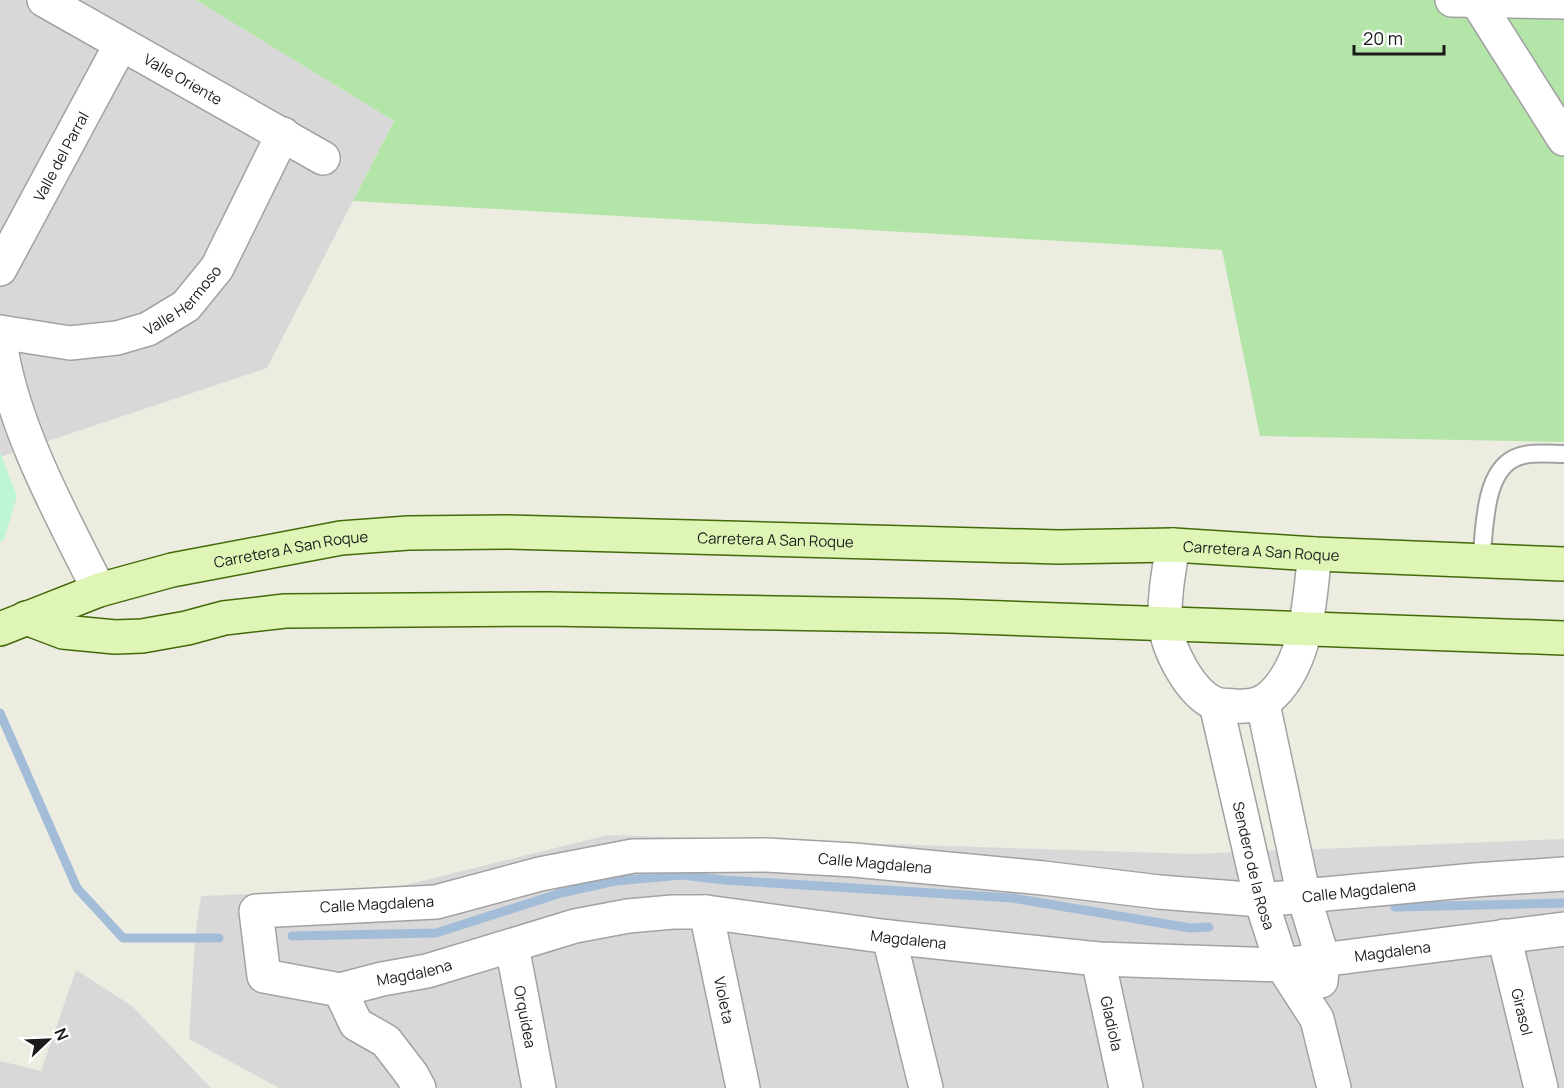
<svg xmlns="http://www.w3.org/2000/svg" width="1564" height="1088" viewBox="0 0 1564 1088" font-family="Manrope,sans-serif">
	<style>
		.residential { fill: #d9d8d8 }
		.grass { fill: #b4e5a8 }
		.park { fill: #bef6d3 }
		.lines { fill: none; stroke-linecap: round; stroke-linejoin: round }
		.stream { stroke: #a3bcd8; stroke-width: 9 }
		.lane-casing { stroke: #a2a2a2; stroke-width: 20 }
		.street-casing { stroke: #a2a2a2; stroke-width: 36 }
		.secondary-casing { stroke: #436a0a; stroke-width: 36 }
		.lane { stroke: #fff; stroke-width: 16 }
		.street { stroke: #fff; stroke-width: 33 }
		.secondary { stroke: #dff5b5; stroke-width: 33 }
		.labels { text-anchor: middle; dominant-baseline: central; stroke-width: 5; stroke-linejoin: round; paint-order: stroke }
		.street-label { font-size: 15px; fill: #1b1b1b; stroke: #fff }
	</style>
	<rect width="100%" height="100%" fill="#ecece1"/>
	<!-- residential -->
	<g class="residential">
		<polygon points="0,0 196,0 394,121 267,368 0,457"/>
		<polygon points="608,835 1194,854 1564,839 1564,1088 279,1088 189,1039 195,937 201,896 393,888"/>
		<polygon points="76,970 132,1006 211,1088 0,1088 0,1061 41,1071"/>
	</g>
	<!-- grass -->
	<polygon class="grass" points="196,0 1564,0 1564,442 1260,436 1222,250 353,201 394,121"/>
	<!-- park -->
	<polygon class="park" points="0,452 17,496 4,540 0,542"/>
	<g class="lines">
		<!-- stream -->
		<g class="stream">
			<polyline points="0,713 77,888 123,938 219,938"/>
			<polyline points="1395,907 1564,903"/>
			<polyline points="292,936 436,933 561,893 615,881 682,875 724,880 1012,898 1190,928 1209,927"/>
		</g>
		<!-- lane casing -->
		<g class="lane-casing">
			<path id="lane" d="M 1481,561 C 1485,531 1483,475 1513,459 C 1527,451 1549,454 1564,454"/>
		</g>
		<!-- street casing -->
		<g class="street-casing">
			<g id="street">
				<path id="s1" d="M 44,0 L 323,158"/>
				<polyline points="1452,0 1564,2"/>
				<polyline points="1476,0 1564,139"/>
				<path id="s2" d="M 0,269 L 121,44"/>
				<path id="s3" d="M 0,332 L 70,343 L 117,338 L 148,329 L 186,306 L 217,268 L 283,134"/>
				<path d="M 0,341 C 11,424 61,515 99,590"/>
				<path d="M 1173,545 C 1169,570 1164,596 1165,622 C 1167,648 1190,694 1216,704 C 1221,706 1229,705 1234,706 C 1254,707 1265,704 1278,689 C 1309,652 1309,599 1315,554"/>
				<path id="s4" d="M 1216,704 L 1261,900 L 1282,965 L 1317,1019 L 1334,1088"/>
				<polyline points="1263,704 1304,897 1323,959 1321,981"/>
				<path id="s5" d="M 1564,874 L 1475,880 L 1261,900 L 1159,892 L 1043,878 L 854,860 L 766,855 L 633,856 L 540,874 L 436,902 L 256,911 L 264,976 L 340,990 L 382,979 L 427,971 L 575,926 L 628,916 L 673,912 L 706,912 L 889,937 L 1098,959 L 1282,965 L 1564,929"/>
				<path id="s6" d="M 706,912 L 743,1088"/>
				<path id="s7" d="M 1504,936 L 1541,1088"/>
				<polyline points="889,937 926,1088"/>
				<path id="s8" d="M 512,946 L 539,1088"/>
				<path id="s9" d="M 1098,959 L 1126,1088"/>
				<polyline points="340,990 356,1024 386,1041 412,1075 419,1088"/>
			</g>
		</g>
		<!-- secondary casing -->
		<g class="secondary-casing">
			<g id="secondary">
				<polyline points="26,618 63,632 115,637 142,636 187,628 224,618 285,611 546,609 949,616 1564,638"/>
				<path id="s10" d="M 0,629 L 99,590 L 172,570 L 341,538 L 408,533 L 507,532 L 1058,547 L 1173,545 L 1315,554 L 1564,564"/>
			</g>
		</g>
		<!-- lane -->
		<use href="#lane" class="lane"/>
		<!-- street -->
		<use href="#street" class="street"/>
		<!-- secondary -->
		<use href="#secondary" class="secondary"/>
	</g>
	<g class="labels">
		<!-- street labels -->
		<g class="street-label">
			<text stroke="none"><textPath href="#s1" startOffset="160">Valle Oriente</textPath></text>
			<text stroke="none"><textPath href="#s2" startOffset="128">Valle del Parral</textPath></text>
			<text stroke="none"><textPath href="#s3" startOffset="196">Valle Hermoso</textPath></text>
			<text stroke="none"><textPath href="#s10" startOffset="789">Carretera A San Roque</textPath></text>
			<text stroke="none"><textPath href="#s10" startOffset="303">Carretera A San Roque</textPath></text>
			<text stroke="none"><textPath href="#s10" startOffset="1275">Carretera A San Roque</textPath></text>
			<text transform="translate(875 863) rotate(5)">Calle Magdalena</text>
			<text stroke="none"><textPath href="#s4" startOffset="166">Sendero de la Rosa</textPath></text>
			<text transform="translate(1359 891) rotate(-6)">Calle Magdalena</text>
			<text transform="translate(377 904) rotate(-3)">Calle Magdalena</text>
			<text stroke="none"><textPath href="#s5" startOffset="2040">Magdalena</textPath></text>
			<text stroke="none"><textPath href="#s5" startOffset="2526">Magdalena</textPath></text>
			<text stroke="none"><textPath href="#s5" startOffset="1536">Magdalena</textPath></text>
			<text stroke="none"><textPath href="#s6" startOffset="90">Violeta</textPath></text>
			<text stroke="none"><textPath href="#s7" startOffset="78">Girasol</textPath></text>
			<text stroke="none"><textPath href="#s8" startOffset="72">Orquídea</textPath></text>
			<text stroke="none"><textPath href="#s9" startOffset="66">Gladiola</textPath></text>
		</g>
	</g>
	<!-- north arrow -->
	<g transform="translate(48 1040) rotate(67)" stroke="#ffffff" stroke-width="4.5" paint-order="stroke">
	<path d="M0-4.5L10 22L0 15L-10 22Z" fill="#1b1b1b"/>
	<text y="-9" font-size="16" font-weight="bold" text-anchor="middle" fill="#1b1b1b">N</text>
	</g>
	<!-- scale -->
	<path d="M1354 45v9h90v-9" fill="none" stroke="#1b1b1b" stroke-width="3"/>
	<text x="1363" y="45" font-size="18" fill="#1b1b1b" stroke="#ffffff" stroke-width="4.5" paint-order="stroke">20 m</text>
</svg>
